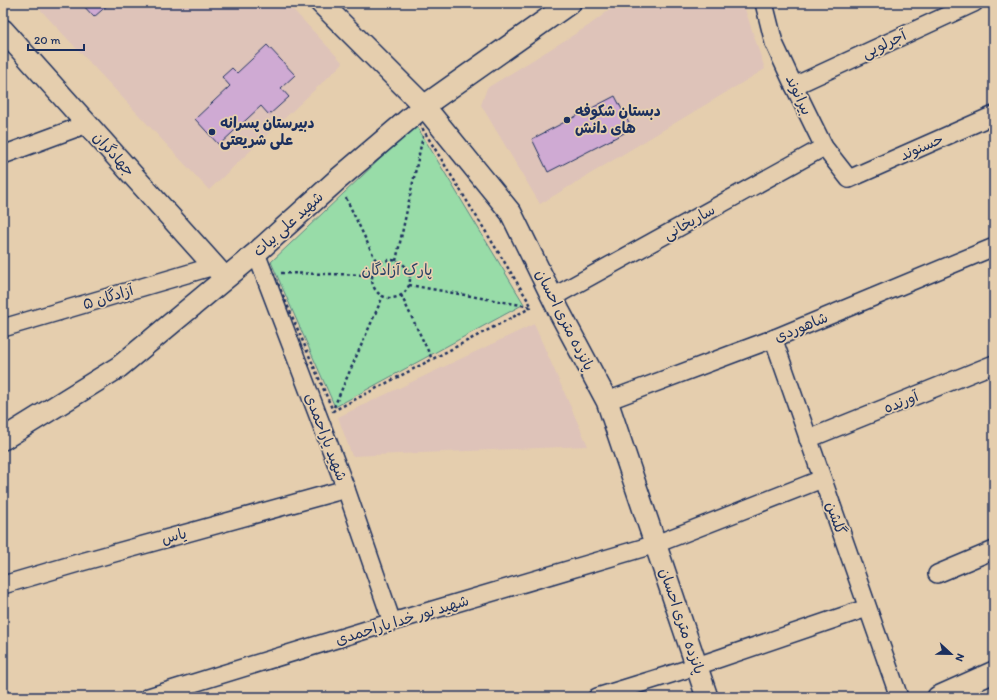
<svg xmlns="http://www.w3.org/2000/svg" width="997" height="700" viewBox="0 0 997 700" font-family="Itim,'Playpen Sans Arabic',sans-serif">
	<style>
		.built { fill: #dec3b9 }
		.green { fill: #98dca8; stroke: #5a8683 }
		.building { fill: #cfaad3; stroke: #1b2f5e }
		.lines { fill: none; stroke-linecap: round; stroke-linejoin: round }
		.minor-casing { stroke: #1b2f5e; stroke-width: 20 }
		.tertiary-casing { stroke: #1b2f5e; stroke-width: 24 }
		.path { stroke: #1b2f5e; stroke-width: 2.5; stroke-dasharray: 3 3; stroke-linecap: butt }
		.minor { stroke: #e5ceae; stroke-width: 17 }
		.tertiary { stroke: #e5ceae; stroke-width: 21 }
		.poi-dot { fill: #1b2f5e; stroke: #e5ceae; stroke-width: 1.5 }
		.labels { text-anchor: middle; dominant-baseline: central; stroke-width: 3.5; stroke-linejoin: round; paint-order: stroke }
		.street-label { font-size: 15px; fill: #1b2f5e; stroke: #e5ceae }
		.poi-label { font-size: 15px; font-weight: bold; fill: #1b2f5e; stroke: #e5ceae; text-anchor: start }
		.park-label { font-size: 15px; fill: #284065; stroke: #e5ceae }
	</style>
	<rect width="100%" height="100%" fill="#e5ceae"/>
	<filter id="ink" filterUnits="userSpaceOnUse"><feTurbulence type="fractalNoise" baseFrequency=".025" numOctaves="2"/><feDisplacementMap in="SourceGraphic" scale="8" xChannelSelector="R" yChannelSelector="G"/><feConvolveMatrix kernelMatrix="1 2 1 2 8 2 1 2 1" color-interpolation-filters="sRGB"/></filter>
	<g filter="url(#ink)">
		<!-- built -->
		<g class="built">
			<polygon points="34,3 287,3 343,63 209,190"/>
			<polygon points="619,3 743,3 765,69 540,204 481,105 487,88 588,26"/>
			<polygon points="534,324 588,446 352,456 338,417"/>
		</g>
		<!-- green -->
		<polygon class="green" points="416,125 524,304 335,407 271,262"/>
		<!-- building -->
		<g class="building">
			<polygon points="81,3 110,3 94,17"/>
			<polygon points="267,45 295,75 281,88 289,97 269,115 261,106 219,145 195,119 230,86 222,77 232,68 237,73"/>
			<polygon points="615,96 632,129 548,172 532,139"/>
		</g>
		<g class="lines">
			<!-- minor casing -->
			<g class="minor-casing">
				<g id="minor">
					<polyline points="764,3 774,43 794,86 824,147 849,179 994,115"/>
					<polyline points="794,86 974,3"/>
					<polyline points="3,155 87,124"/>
					<polyline points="256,253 346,489 392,622"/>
					<polyline points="553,297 824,147"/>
					<polyline points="3,328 214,266"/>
					<polyline points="775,338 776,346 899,697"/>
					<polyline points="607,401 775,338 994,247"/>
					<polyline points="808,439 994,364"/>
					<polyline points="937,574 994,550"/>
					<polyline points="3,585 78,563 346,489"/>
					<polyline points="148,697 392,622 656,544 822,479"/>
					<polyline points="597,697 697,666 867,608"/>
				</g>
			</g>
			<!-- tertiary casing -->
			<g class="tertiary-casing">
				<g id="tertiary">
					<polyline points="321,3 424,106 511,213 560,313 607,401 707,697"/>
					<polyline points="3,30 225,278"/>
					<polyline points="3,439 119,367 256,253 337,180 424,106 570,3"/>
					<polyline points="938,697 994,672"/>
				</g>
			</g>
			<!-- path -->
			<g class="path">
				<polygon points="416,118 532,307 333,411 266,256"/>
				<polyline points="346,198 378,265"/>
				<circle cx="391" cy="279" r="19"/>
				<polyline points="396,261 423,136"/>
				<polyline points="281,273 373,275"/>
				<polyline points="409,285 532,307"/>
				<polyline points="401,295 432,359"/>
				<polyline points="334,407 383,296"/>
			</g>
			<!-- minor -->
			<use href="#minor" class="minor"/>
			<!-- tertiary -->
			<use href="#tertiary" class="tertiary"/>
		</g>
	</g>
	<!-- markers -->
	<g class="poi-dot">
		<circle cx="567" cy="120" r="4"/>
		<circle cx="212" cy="132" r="4"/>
	</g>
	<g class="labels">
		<!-- street labels -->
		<g class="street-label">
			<text transform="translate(884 44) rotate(-25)">آجرلویی</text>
			<text transform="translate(799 95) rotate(65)">بیرانوند</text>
			<text transform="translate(921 147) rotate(-24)">حسنوند</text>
			<text transform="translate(114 154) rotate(48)">جهادگران</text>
			<text transform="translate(689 222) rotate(-29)">ساریخانی</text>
			<text transform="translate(288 224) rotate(-42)">شهید علی بیات</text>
			<text transform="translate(108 297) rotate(-17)">آزادگان ۵</text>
			<text transform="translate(565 320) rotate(63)">پانزده متری احسان</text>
			<text transform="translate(801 327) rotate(-22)">شاهوردی</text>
			<text transform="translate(901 402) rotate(-22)">آورنده</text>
			<text transform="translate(326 437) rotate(69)">شهید یاراحمدی</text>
			<text transform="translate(836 518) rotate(71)">گلشن</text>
			<text transform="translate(174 536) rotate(-15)">یاس</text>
			<text transform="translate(402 620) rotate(-17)">شهید نور خدا یاراحمدی</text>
			<text transform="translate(682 621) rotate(71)">پانزده متری احسان</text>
		</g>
		<!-- poi labels -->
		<g class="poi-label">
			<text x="575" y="111">دبستان شکوفه<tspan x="575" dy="17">های دانش</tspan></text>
			<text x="220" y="123">دبیرستان پسرانه<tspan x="220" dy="17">علی شریعتی</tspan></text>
		</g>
		<!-- park labels -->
		<g class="park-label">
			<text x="397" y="270">پارک آزادگان</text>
		</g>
	</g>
	<!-- margin -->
	<rect width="997" height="700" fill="none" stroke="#e5ceae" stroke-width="16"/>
	<rect x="8" y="8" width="981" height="684" fill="none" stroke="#1b2f5e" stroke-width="1.5" filter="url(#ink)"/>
	<!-- north arrow -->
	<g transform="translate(951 654) rotate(112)" stroke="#e5ceae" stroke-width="3" paint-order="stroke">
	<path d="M0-3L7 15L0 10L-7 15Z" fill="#1b2f5e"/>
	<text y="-6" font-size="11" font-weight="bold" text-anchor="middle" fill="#1b2f5e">N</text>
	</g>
	<!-- scale -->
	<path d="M28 44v6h56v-6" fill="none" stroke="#1b2f5e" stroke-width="2"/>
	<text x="34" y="44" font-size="12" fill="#1b2f5e" stroke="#e5ceae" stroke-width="3" paint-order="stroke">20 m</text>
</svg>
